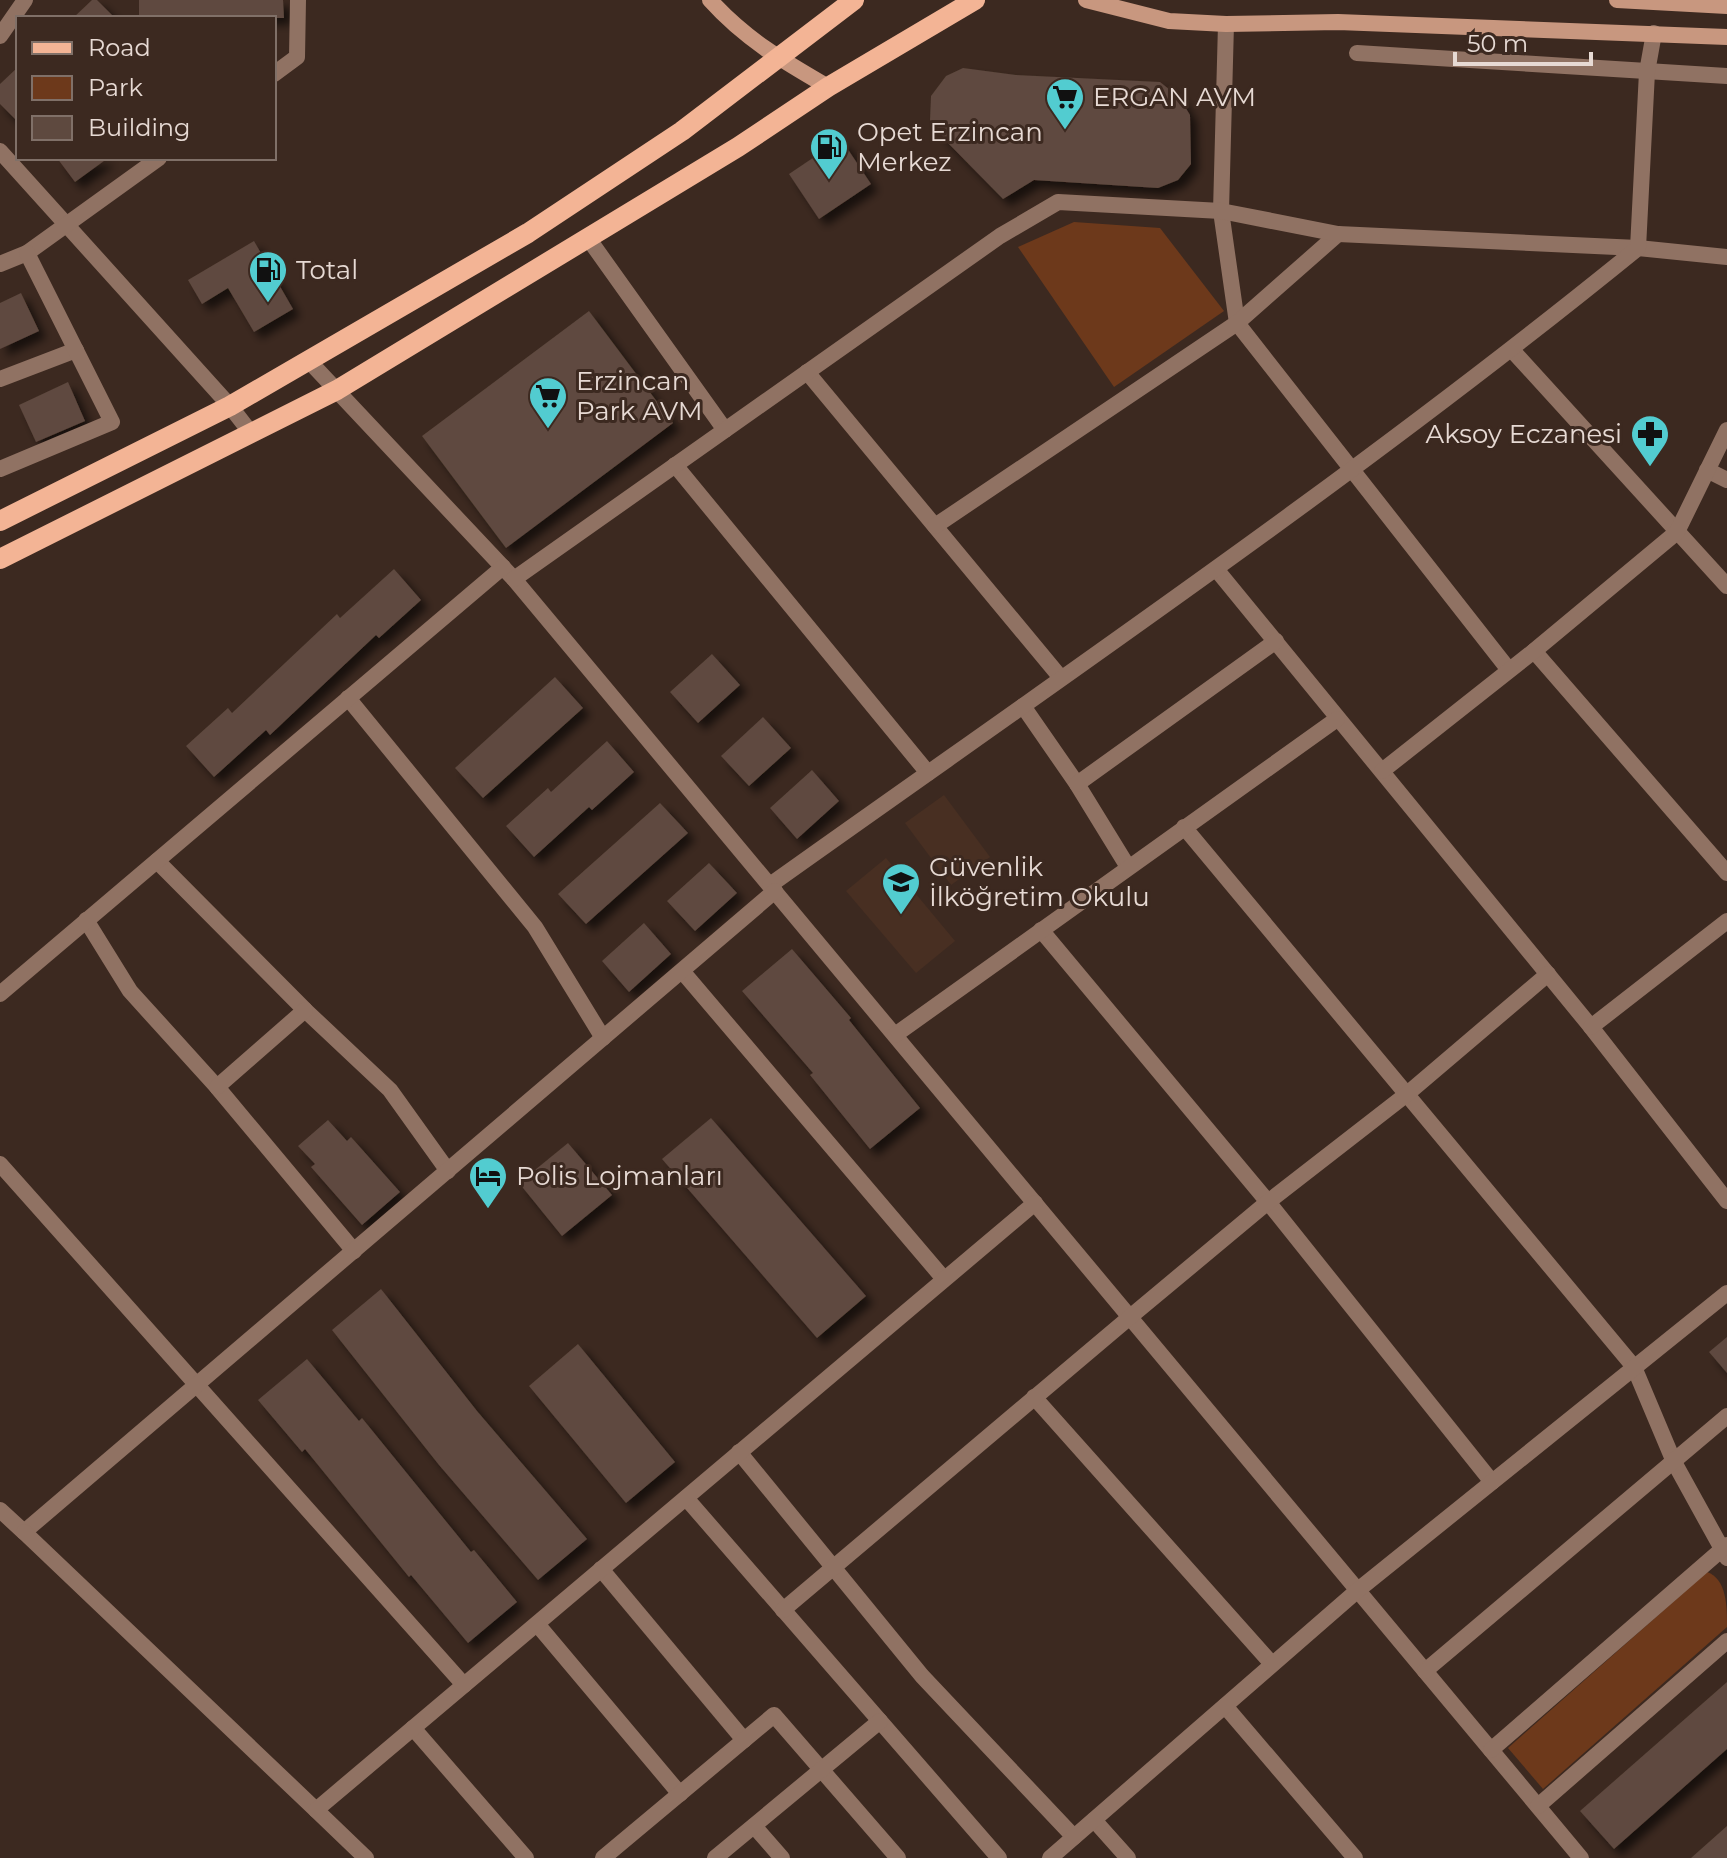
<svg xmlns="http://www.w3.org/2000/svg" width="1727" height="1858" viewBox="0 0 1727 1858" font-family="Montserrat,sans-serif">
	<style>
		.built { fill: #482f22 }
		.green { fill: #6d391b }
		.building { fill: #5e493f; filter: url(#shadow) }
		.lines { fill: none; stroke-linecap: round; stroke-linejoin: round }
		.street { stroke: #907263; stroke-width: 16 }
		.secondary { stroke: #c8977f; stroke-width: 16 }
		.primary { stroke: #f3b495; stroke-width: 20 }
		.labels { text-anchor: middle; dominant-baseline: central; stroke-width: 6; stroke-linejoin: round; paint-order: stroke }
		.poi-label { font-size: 26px; fill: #e7dad4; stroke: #3c2920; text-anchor: start }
	</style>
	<defs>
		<filter id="shadow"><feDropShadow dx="7" dy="7" stdDeviation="4" flood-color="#0009"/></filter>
	</defs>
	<rect width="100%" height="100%" fill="#3c2920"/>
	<!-- built -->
	<g class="built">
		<polygon points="944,795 990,857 951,885 905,823"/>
		<polygon points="886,858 955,941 916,973 846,891"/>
	</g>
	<!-- green -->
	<g class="green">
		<polygon points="1074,222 1160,228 1224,311 1114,387 1018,247"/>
		<path d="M 1707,1572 C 1727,1579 1727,1607 1727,1627 L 1543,1789 L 1508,1748 Z"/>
	</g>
	<!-- building -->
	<g class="building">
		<polygon points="92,0 97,0 115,18 73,18"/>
		<polygon points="139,0 283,0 284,18 139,18"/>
		<polygon points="18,67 18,122 0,104 0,84"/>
		<polygon points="963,68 1016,75 1160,82 1179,97 1190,115 1191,164 1178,180 1158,188 1034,180 1003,199 947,142 930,120 931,96 946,76"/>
		<polygon points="841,139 871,184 819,219 789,174"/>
		<polygon points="57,158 108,158 75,182"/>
		<polygon points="254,241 293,309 254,332 228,288 202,304 188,280"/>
		<polygon points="21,293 39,331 0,349 0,303"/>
		<polygon points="589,311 673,423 506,548 422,436"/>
		<polygon points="68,382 85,421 36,442 19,405"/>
		<polygon points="394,569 421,600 379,638 376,635 270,735 266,730 214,777 186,746 228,708 232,713 337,614 340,618"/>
		<polygon points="712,654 740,685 698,723 670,692"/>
		<polygon points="555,677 583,708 483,798 455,768"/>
		<polygon points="763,717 791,748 749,786 721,756"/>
		<polygon points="607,741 634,772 592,810 589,807 534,857 506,826 548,788 551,792"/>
		<polygon points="812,770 839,801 797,839 770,808"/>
		<polygon points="660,803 688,833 586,924 558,894"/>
		<polygon points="709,863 737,893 695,931 667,901"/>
		<polygon points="644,923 671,954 629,992 602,961"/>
		<polygon points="792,949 851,1018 849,1020 920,1108 870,1149 810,1075 813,1073 742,991"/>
		<polygon points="711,1118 866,1296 817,1338 662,1159"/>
		<polygon points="328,1120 347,1141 351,1137 400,1192 362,1225 311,1167 315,1164 298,1146"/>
		<polygon points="568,1143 612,1195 562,1236 519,1183"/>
		<polygon points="381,1289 477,1411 587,1539 538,1580 439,1465 332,1330"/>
		<polygon points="1727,1337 1727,1373 1709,1352"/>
		<polygon points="578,1344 675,1462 626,1503 529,1386"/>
		<polygon points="307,1359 359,1421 362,1418 471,1552 474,1550 517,1602 468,1643 411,1575 409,1577 305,1449 302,1452 258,1400"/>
		<polygon points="1727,1682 1727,1749 1614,1849 1580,1811"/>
		<polygon points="1727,1826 1727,1858 1691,1858"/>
	</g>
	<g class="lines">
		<!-- street -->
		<g class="street">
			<polyline points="1226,24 1221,211 1237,323 1509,670"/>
			<polyline points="0,36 25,0"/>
			<polyline points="1357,53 1727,76"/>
			<polyline points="274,74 297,57 298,0"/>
			<polyline points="0,151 230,406 251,433"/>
			<polyline points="588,238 725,430"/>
			<polyline points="0,264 27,253 159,158"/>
			<polyline points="1512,350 1727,586"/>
			<polyline points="309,361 514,579 1581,1858"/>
			<polyline points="807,372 1061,678"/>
			<polyline points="0,379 76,350"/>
			<polyline points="675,465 928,773"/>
			<polyline points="0,469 112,422 27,253"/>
			<polyline points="1707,470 1727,480"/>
			<polyline points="935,526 1237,323 1338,234"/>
			<polyline points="1216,569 1591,1027 1727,1201"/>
			<polyline points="514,579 1000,236 1058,202 1221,211 1338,234 1638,248 1727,257"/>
			<polyline points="1534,651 1727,873"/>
			<polyline points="348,698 535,927 603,1038"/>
			<polyline points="1023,706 1077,784 1128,867"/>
			<polyline points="1382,771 1534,651 1677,532 1727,430"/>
			<polyline points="1077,784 1276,641"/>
			<polyline points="1184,827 1634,1367 1674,1462 1727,1558"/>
			<polyline points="157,861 305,1010 390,1090 448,1171"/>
			<path d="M 770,885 C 1062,677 1359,475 1638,248 L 1647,72 L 1654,33"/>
			<polyline points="86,920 130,991 217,1087 354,1251"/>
			<polyline points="1041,930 1268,1202 1492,1482"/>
			<polyline points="682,971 944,1279"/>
			<polyline points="0,994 503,567"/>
			<polyline points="1591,1027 1727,921"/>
			<polyline points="895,1035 1337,719"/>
			<polyline points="217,1087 305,1010"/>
			<polyline points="0,1164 464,1685"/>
			<polyline points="1034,1397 1272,1664"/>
			<polyline points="739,1452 922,1676 1074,1837"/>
			<polyline points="686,1498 999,1858"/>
			<polyline points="0,1510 24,1532 775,891"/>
			<polyline points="24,1532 316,1810"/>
			<polyline points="601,1569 744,1740"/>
			<polyline points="783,1610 1130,1317 1268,1202 1407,1094 1548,974"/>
			<polyline points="537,1624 680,1794"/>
			<polyline points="1425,1671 1727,1416"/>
			<polyline points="1225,1706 1355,1858"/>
			<polyline points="413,1728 526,1858"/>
			<polyline points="1491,1750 1727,1545"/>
			<polyline points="1538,1806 1727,1641"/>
			<polyline points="1094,1820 1128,1858"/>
			<polyline points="754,1826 782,1858"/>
			<polyline points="366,1858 316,1810 1035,1203"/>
			<polyline points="603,1858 774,1715 898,1858"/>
			<polyline points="715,1858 880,1721"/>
			<polyline points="1050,1858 1358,1590 1727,1293"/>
		</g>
		<!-- secondary -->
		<g class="secondary">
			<path d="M 710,0 C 745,39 783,61 828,87"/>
			<polyline points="1086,0 1169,21 1226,24 1338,22 1727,37"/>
			<polyline points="1617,0 1727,6"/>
		</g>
		<!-- primary -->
		<g class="primary">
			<polyline points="0,521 230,406 528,233 682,131 854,0"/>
			<polyline points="0,559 337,390 738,147 828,87 975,0"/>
		</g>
	</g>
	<!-- icons -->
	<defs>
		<g id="supermarket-pin" transform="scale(2)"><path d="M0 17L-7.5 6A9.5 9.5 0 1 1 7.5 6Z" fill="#52ccd0" stroke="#3c2920"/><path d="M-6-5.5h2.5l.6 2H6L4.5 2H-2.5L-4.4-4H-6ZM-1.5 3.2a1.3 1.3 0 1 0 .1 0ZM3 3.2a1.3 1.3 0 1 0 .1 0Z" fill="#111"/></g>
		<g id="fuel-pin" transform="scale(2)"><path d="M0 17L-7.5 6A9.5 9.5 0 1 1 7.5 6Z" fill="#52ccd0" stroke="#3c2920"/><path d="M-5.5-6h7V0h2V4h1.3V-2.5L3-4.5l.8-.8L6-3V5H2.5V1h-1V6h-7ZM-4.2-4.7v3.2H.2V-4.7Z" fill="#111"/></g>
		<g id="pharmacy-pin" transform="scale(2)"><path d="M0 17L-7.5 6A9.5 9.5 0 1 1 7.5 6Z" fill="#52ccd0" stroke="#3c2920"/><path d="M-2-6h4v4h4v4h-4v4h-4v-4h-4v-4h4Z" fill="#111"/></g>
		<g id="school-pin" transform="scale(2)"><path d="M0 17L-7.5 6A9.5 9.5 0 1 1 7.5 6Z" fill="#52ccd0" stroke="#3c2920"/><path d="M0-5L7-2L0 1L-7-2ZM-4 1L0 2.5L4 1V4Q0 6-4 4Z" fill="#111"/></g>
		<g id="hotel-pin" transform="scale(2)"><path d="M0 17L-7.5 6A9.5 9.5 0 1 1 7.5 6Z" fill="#52ccd0" stroke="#3c2920"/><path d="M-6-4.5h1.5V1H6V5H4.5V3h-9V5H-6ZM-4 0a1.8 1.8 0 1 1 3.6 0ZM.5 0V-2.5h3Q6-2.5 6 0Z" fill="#111"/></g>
	</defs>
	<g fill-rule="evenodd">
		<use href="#supermarket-pin" x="1065" y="97"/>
		<use href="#fuel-pin" x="829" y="147"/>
		<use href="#fuel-pin" x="268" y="270"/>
		<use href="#supermarket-pin" x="548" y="396"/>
		<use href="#pharmacy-pin" x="1650" y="434"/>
		<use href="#school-pin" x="901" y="882"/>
		<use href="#hotel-pin" x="488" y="1176"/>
	</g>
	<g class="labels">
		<!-- poi labels -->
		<g class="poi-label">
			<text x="1093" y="97">ERGAN AVM</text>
			<text x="857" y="132">Opet Erzincan<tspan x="857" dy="30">Merkez</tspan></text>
			<text x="296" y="270">Total</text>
			<text x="576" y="381">Erzincan<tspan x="576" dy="30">Park AVM</tspan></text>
			<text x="1622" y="434" text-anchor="end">Aksoy Eczanesi</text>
			<text x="929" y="867">Güvenlik<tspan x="929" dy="30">İlköğretim Okulu</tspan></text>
			<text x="516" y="1176">Polis Lojmanları</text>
		</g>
	</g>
	<!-- legend -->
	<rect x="16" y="16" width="260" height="144" fill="#3c2920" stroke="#807068" stroke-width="2"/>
	<rect x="32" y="42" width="40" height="12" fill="#f3b495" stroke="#807068" stroke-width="2"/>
	<text x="88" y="56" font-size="24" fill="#e7dad4">Road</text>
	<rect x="32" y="76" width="40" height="24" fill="#6d391b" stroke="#807068" stroke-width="2"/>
	<text x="88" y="96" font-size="24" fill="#e7dad4">Park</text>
	<rect x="32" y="116" width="40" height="24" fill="#5e493f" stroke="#807068" stroke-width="2"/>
	<text x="88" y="136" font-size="24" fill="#e7dad4">Building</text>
	<!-- scale -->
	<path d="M1455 52v12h136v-12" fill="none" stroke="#e7dad4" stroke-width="4"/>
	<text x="1467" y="52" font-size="24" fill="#e7dad4" stroke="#3c2920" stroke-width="6" paint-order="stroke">50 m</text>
</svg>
